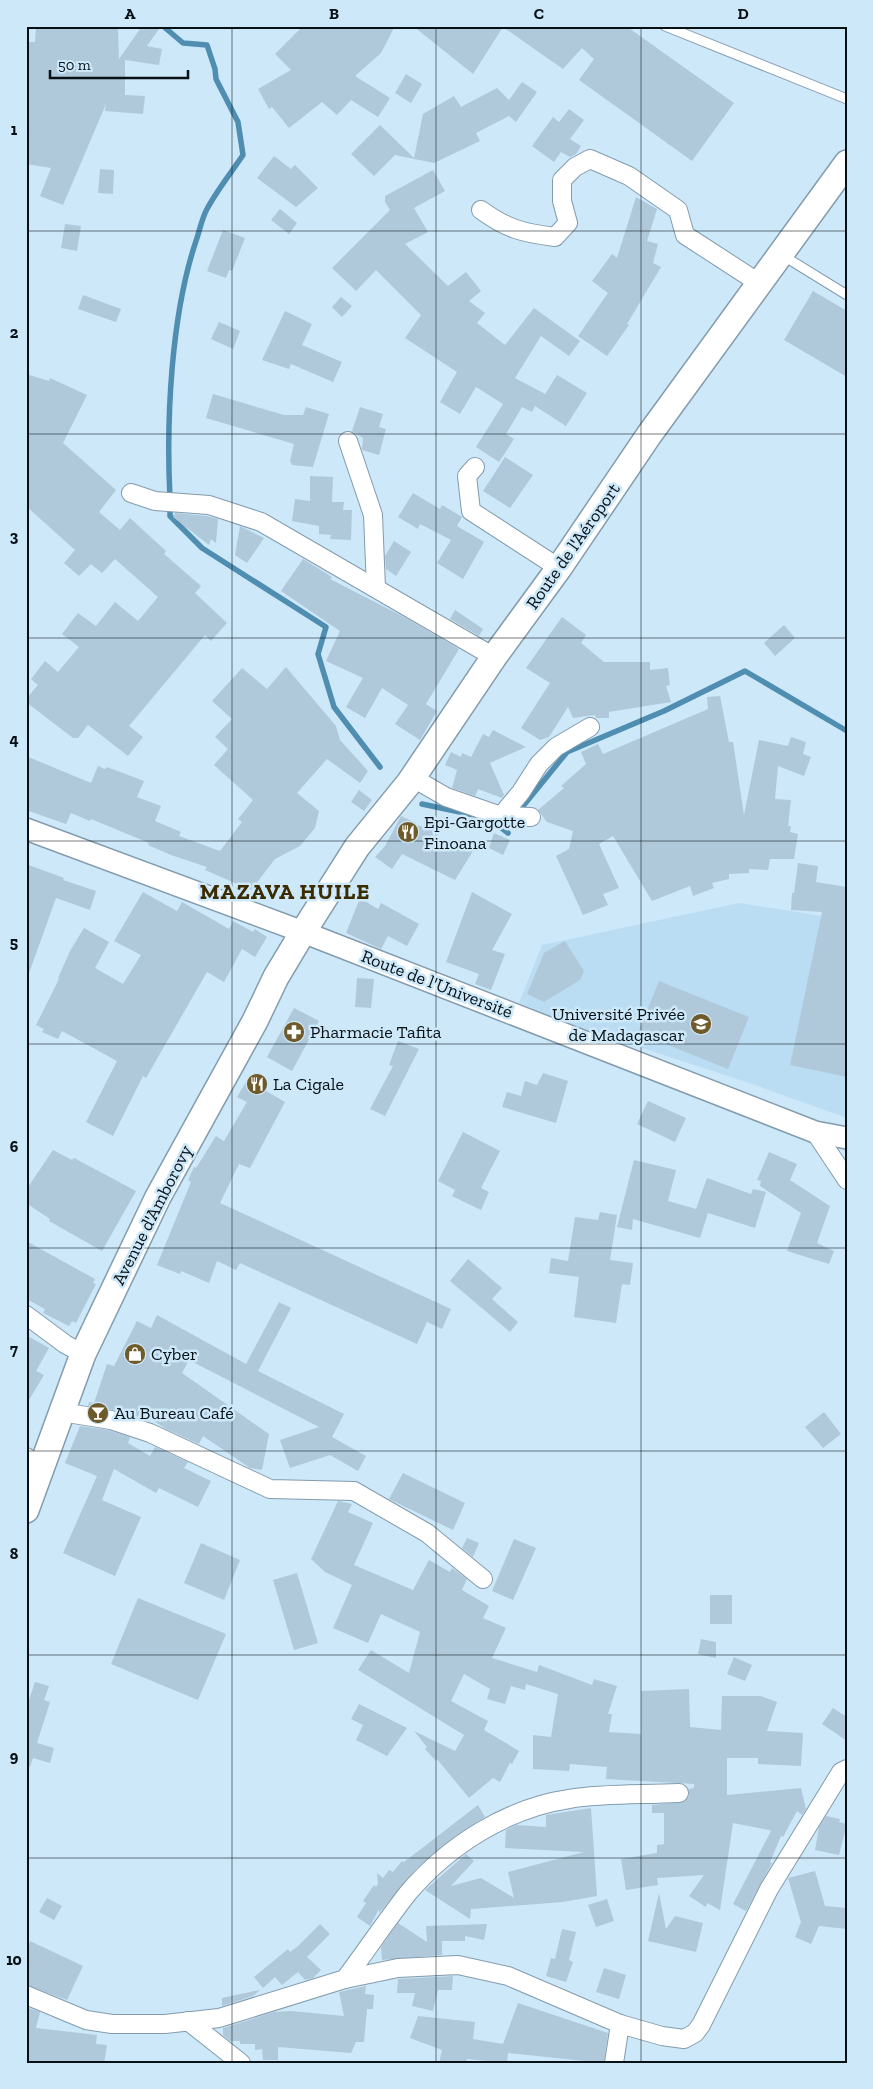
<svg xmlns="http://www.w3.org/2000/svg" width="873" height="2089" viewBox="0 0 873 2089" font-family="'Zilla Slab',serif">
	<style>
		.built { fill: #bbddf3 }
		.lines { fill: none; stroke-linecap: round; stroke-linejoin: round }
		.stream { stroke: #4f8db1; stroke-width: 5.5 }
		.building { fill: #afc9da }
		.service-casing { stroke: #839cad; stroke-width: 11 }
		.minor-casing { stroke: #839cad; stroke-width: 20 }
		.tertiary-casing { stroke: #839cad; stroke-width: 24 }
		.secondary-casing { stroke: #839cad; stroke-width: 28 }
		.service { stroke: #fff; stroke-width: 9 }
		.minor { stroke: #fff; stroke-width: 18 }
		.tertiary { stroke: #fff; stroke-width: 21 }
		.secondary { stroke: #fff; stroke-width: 25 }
		.grid { fill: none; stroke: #071015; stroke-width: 1; stroke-opacity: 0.55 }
		.labels { text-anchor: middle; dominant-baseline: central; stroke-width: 5; stroke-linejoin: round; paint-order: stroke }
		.street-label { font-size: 18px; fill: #071015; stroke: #cde8f9 }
		.poi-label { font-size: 18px; fill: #071015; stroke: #cde8f9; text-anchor: start }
		.district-label { font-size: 22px; font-weight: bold; letter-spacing: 1px; fill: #3b2b01; stroke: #cde8f9 }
		.neatline { fill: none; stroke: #071015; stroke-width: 2 }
		.grid-label { font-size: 16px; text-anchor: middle; font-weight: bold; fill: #071015 }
	</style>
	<rect width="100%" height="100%" fill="#cde8f9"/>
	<!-- built -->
	<polygon class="built" points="739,903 847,920 847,1118 749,1083 581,1028 519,1003 542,945"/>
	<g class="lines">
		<!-- stream -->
		<g class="stream">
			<path d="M 163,26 L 183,43 L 207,45 L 215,69 L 216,79 L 238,122 L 243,155 C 231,173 217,190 207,209 C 202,218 200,229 197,238 C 171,313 166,420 170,498"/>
			<polyline points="170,506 170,516 202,548 326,627 318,654 334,707 380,767"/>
			<polyline points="422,804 474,815"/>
			<polyline points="519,811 567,752 664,711 745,671 847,731"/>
			<polyline points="490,819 508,833"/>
		</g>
	</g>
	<!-- building -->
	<g class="building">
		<polygon points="36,26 118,27 119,59 142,26 161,26 147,46 162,49 159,65 125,60 125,95 145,96 143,114 105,111 106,104 63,205 40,196 51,168 26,164 26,61 29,61 29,42 35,42"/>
		<polygon points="303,26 395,26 381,53 355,76 390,98 378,117 351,100 337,115 322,102 289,128 272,107 269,109 258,89 291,70 275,54"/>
		<polygon points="413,26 626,26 734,103 692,161 579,80 594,59 582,48 563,69 503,27 473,74"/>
		<polygon points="406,74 422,84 411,103 395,93"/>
		<polygon points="522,82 537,92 516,122 509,116 476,133 480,141 434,163 395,155 374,176 351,154 380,125 414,158 423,114 454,96 461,107 497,88 509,100"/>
		<polygon points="569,109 584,120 570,139 581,146 576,154 570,157 561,152 554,162 532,146 553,117 559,122"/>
		<polygon points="274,156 291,169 295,165 318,188 296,207 257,178"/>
		<polygon points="100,169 114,170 113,194 98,193"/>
		<polygon points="433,170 445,191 414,208 428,232 405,244 448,286 466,272 481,291 469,301 485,313 477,323 505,345 534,308 580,341 569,356 541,336 515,378 545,394 557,375 587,393 566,426 535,406 532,412 522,407 506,434 514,439 499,462 476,447 503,404 476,387 460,414 440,402 457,372 405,338 421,315 376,270 356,291 332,268 390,210 385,202 385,196"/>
		<polygon points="636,197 657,209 647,241 658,244 653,263 661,267 627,324 629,325 607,356 578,336 608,293 592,281 612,254 617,258"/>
		<polygon points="280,209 297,223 289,234 271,220"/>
		<polygon points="65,224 81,226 77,251 61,248"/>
		<polygon points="223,230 245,238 232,271 229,270 226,278 207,271"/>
		<polygon points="813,291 847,311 847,377 784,340"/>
		<polygon points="83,295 121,309 116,322 78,309"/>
		<polygon points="341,297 352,306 342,317 332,307"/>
		<polygon points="285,311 312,324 302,345 342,362 333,382 291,364 289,369 262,360"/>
		<polygon points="219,322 240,331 233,349 211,339"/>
		<polygon points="26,374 49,381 50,378 87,395 63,443 116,490 99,512 120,530 130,518 166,551 164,554 201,586 195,593 227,623 211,641 205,635 129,726 143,737 128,756 88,725 78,738 73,738 26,702 26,699 38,685 31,679 45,661 58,672 79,647 62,634 78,613 96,626 115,602 138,621 158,597 115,559 102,573 91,564 79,576 64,563 75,550 26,506"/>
		<polygon points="213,394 284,415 303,415 306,407 329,414 313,467 292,465 290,461 294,444 206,418"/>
		<polygon points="360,407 383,414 379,427 386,429 379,455 362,450 363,438 352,431"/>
		<polygon points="505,457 533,475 510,508 483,491"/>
		<polygon points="310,476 333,477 332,502 344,502 343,510 352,510 351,540 330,539 331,535 319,534 319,526 292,521 295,499 310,501"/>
		<polygon points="413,493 440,509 442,505 462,517 457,526 484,542 463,579 437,563 451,540 420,524 418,529 398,517"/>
		<polygon points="175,513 207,516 218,519 216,543 211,539 209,545 173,517"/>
		<polygon points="240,526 264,538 247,563 235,555"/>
		<polygon points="394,541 411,552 396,576 386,569 385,556"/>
		<polygon points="303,559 332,577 330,579 406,618 459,649 426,704 437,711 420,740 395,724 408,705 382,688 365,718 346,707 363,678 326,661 340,631 281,591"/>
		<polygon points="455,610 483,629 479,636 450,619"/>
		<polygon points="562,617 586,635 581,643 604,662 650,662 650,670 668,668 670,685 666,686 671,702 609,712 609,718 596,718 595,715 573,718 568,707 549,737 540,740 521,728 550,683 526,668"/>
		<polygon points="784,625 795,638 775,656 764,643"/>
		<polygon points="286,667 336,726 340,740 368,771 360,783 327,759 297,793 319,811 315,828 300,846 275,859 251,890 205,870 207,867 171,855 148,845 149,843 91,819 90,821 71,813 66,824 26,810 26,756 91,783 98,766 105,769 107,767 144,781 137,797 161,806 155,821 181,832 179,836 220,851 242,822 238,819 253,800 214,765 228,749 215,737 232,719 212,701 242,668 267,689"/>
		<polygon points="720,696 729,742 733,742 744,815 759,740 788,746 791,737 806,742 803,754 811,757 804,776 778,766 775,799 791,800 788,826 791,826 790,832 798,834 794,859 770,859 768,870 749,869 749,873 729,874 729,879 712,883 714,888 693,896 690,886 652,901 613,836 599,844 619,888 603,894 608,905 583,915 556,856 569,849 573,831 547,822 538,810 564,788 561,786 586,764 581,752 598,744 603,754 708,709 707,697"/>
		<polygon points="493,730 526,747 490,763 504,795 502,798 478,789 475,796 452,788 457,770 445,765 451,752 461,757 462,753 471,757 483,734 489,737"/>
		<polygon points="359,790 372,800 364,811 351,802"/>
		<polygon points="401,816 416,823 415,825 434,829 432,839 445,840 443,847 473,851 455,880 402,854 392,869 375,857 385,846"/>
		<polygon points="494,833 510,840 503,855 489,848"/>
		<polygon points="798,863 818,866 816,882 847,887 847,1077 790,1065 822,912 791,910 792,893 794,893"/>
		<polygon points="26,864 64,878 63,880 96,891 90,910 56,898 28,976 26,976"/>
		<polygon points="143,892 177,911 182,902 229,929 233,921 253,932 255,929 267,937 255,957 242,949 224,982 207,972 146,1078 143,1076 113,1136 86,1122 117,1061 62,1031 58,1039 42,1032 44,1029 36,1025 59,979 58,978 70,951 84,928 109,942 95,968 123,984 141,955 114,941"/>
		<polygon points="472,892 512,914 492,950 505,954 491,990 475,984 479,974 446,962"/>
		<polygon points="360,898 378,909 381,903 419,924 407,946 388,936 381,949 346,933"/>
		<polygon points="565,941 584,971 580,980 544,1002 527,994 544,953"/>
		<polygon points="357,978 374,979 371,1008 355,1007"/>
		<polygon points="659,981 749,1017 728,1069 638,1033"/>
		<polygon points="294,1008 319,1021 292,1071 267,1057"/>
		<polygon points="398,1041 419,1049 385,1116 370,1109 393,1066 389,1065"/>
		<polygon points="543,1073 568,1081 556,1123 502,1107 507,1092 521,1096 525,1081 537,1085"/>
		<polygon points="247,1080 285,1102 250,1168 239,1164 220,1203 451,1309 442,1329 427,1322 417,1344 240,1263 236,1270 217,1261 209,1283 181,1271 180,1274 157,1265 191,1182 188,1180 194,1167 196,1168 216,1136 224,1141 247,1102 237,1097"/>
		<polygon points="648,1101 686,1118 675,1142 637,1124"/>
		<polygon points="463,1132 500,1151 481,1188 489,1192 481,1210 452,1196 455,1190 438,1181"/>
		<polygon points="53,1150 72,1160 74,1158 136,1191 102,1251 49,1221 50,1219 26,1203 26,1190"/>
		<polygon points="769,1152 797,1164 790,1180 830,1206 817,1243 834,1251 829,1264 787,1251 801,1213 760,1186 761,1181 757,1180"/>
		<polygon points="634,1160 676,1170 668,1201 696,1209 707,1178 751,1194 753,1189 766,1192 755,1228 708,1213 700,1238 633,1219 632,1230 617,1227"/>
		<polygon points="600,1212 617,1215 610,1260 633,1263 630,1285 622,1284 616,1323 574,1317 579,1277 549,1273 551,1258 568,1261 575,1217 598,1220"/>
		<polygon points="26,1241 95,1279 93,1283 96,1284 76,1323 72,1321 69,1326 43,1313 45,1309 26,1299"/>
		<polygon points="468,1259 502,1288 492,1299 518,1322 510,1332 450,1281"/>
		<polygon points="279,1302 291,1308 258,1371 344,1414 332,1437 366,1456 358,1471 330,1455 290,1468 280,1440 319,1427 189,1360 182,1373 269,1434 262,1470 250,1468 203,1436 199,1444 166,1429 140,1412 137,1418 114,1410 88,1406 89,1402 94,1403 107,1364 114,1366 137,1321 151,1328 157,1315 246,1364"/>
		<polygon points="26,1335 49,1348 36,1371 44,1375 26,1405"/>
		<polygon points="824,1412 841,1434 823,1448 805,1427"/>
		<polygon points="80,1426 108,1430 130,1437 128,1443 150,1456 155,1447 188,1462 184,1468 211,1481 198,1507 159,1488 156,1493 114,1469 102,1500 141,1517 115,1576 63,1553 97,1476 65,1463"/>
		<polygon points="403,1473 465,1503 453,1530 389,1499"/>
		<polygon points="338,1501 352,1504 348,1512 373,1523 354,1565 413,1590 429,1560 450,1572 452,1568 467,1579 462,1590 489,1606 483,1618 506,1628 492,1658 537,1672 539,1665 592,1685 594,1679 617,1686 608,1714 612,1714 609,1732 641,1734 641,1691 689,1689 690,1727 721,1730 722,1696 761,1696 777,1702 767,1731 803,1733 801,1766 758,1764 758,1758 727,1758 727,1795 801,1788 806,1809 802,1815 797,1811 783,1837 781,1836 770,1862 772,1863 746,1911 733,1904 771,1831 779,1835 769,1830 733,1823 720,1910 707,1903 706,1907 689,1896 704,1875 657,1878 658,1885 626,1890 621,1859 657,1853 657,1845 664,1844 664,1813 652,1813 652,1805 684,1802 689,1797 689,1789 694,1788 694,1784 606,1779 607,1767 570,1764 569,1771 533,1769 533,1735 551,1737 558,1694 526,1684 525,1690 511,1686 505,1704 487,1699 490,1689 464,1674 451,1701 488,1721 484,1730 519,1751 512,1764 510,1763 500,1782 493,1778 469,1798 437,1759 436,1761 425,1749 427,1747 414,1731 455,1751 464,1735 358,1670 371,1650 409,1673 420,1632 381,1614 368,1643 333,1628 352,1585 325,1572 311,1559"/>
		<polygon points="467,1538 479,1543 473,1557 462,1548"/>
		<polygon points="514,1539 536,1548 513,1600 492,1591"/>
		<polygon points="201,1543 240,1560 224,1600 184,1583"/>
		<polygon points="297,1573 318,1643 294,1650 273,1580"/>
		<rect x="710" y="1595" width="22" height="29"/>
		<polygon points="138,1598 226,1634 198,1700 111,1664"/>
		<polygon points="701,1639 716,1642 716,1658 698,1654"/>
		<polygon points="734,1657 752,1665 745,1681 727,1674"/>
		<polygon points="35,1682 49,1686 44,1700 50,1702 37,1743 54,1748 50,1763 33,1758 30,1767 26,1766 26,1709"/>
		<polygon points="359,1704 407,1728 387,1756 356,1740 363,1725 351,1719"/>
		<polygon points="833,1708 847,1717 847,1741 822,1724"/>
		<polygon points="478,1805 485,1817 454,1837 417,1868 379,1913 379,1909 370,1926 357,1917 366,1903 363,1901 374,1885 376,1887 378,1884 377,1873 383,1878 389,1870 393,1872 402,1861 404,1862"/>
		<polygon points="591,1808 597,1896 563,1902 471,1909 470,1919 425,1890 466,1854 474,1861 451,1886 481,1878 514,1898 508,1872 584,1852 505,1848 506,1830 517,1825 546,1827 546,1815"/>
		<polygon points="826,1816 840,1819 839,1822 847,1824 839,1855 815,1850 819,1827"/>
		<polygon points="815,1871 825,1906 847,1908 847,1929 819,1926 811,1944 795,1937 801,1922 788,1878"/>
		<polygon points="659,1893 666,1929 675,1916 703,1923 696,1952 648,1941"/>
		<polygon points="47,1898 62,1906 54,1920 39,1912"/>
		<polygon points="607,1899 614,1921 596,1927 588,1905"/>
		<polygon points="398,1923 427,1942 426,1926 487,1924 484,1940 465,1936 465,1941 442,1941 442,1955 382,1960 381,1947"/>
		<polygon points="320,1924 330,1934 307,1957 321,1970 313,1978 305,1980 298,1972 282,1985 275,1977 263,1988 254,1977 288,1949 290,1952 297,1947"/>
		<polygon points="562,1929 576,1932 569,1960 573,1962 566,1982 546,1976 551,1958 555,1959"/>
		<polygon points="30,1941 83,1966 67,2000 26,1985 26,1949"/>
		<polygon points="604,1968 626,1975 619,1999 596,1992"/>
		<polygon points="453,1976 452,1990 438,1990 433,2011 412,2006 415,1993 397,1993 398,1979"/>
		<polygon points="366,1986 365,1994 374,1995 373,2009 367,2009 364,2042 356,2042 351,2053 278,2047 278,2060 263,2060 262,2049 255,2050 255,2044 240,2044 240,2041 230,2041 223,2035 223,2028 274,2012 291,2011 344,2016 339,1992"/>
		<polygon points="260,1990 253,1996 222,2006 222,1998"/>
		<polygon points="518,2003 608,2033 604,2063 508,2053 507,2063 467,2059 466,2063 439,2063 442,2050 410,2038 418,2016 475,2022 473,2039 503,2044"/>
		<polygon points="26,2007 40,2012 36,2028 97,2035 96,2044 107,2045 104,2063 26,2061"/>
	</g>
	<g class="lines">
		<!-- service casing -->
		<g class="service-casing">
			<g id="service">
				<polyline points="665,26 847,99"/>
				<polyline points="782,255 847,295"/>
			</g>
		</g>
		<!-- minor casing -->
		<g class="minor-casing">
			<g id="minor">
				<path d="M 481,210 C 507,229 523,233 555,237 L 568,223 L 562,201 L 562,180 L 575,167 L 590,159 L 629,176 L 678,210 L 685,235 L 759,283"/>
				<polyline points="348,441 373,515 376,588"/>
				<polyline points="475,467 467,476 471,511 559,568"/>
				<polyline points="131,493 155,501 209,505 261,522 494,657"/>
				<polyline points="413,778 446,797 501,816 521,792 539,764 556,747 590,727"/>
				<polyline points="501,816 531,817"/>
				<polyline points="815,1132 847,1180"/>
				<polyline points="26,1315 65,1344 83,1354"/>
				<polyline points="61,1412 111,1420 150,1433 270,1489 354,1491 427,1533 483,1579"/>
				<polyline points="26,1457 42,1466"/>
				<path d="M 345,1979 C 366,1951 386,1921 408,1893 C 448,1846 507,1808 569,1799 C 605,1793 643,1795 679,1793"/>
				<polyline points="26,1995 86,2020 112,2024 165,2024 219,2018 345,1979 398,1968 458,1965 508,1976 620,2024 662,2036 684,2039 695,2033 701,2025 769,1889 841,1772 847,1769"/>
				<polyline points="188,2021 241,2063"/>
				<polyline points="614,2063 620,2024"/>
			</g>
		</g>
		<!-- tertiary casing -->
		<g class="tertiary-casing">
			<polyline id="tertiary" points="26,829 303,932 815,1132 847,1138"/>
		</g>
		<!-- secondary casing -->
		<g class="secondary-casing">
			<polyline id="secondary" points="26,1510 83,1354 158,1197 255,1021 276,977 303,932 357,847 409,783 494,657 559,568 649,435 847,163"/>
		</g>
		<!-- service -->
		<use href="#service" class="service"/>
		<!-- minor -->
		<use href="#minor" class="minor"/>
		<!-- tertiary -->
		<use href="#tertiary" class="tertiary"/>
		<!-- secondary -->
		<use href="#secondary" class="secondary"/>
	</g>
	<!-- grid -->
	<path class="grid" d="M 232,26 L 232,2063M 436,26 L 436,2063M 641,26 L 641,2063M 26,231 L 847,231M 26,434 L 847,434M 26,638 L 847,638M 26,841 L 847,841M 26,1044 L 847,1044M 26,1248 L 847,1248M 26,1451 L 847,1451M 26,1655 L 847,1655M 26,1858 L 847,1858"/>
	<!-- icons -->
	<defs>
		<g id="restaurant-disc" transform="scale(1.125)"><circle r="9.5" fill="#6f5a29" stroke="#cde8f9"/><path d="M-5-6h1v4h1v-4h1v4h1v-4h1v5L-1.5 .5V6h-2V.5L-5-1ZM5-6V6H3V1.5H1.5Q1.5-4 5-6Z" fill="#fff"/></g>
		<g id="university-disc" transform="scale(1.125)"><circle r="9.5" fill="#6f5a29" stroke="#cde8f9"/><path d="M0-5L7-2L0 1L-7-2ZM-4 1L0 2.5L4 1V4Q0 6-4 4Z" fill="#fff"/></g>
		<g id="pharmacy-disc" transform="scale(1.125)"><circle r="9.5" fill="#6f5a29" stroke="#cde8f9"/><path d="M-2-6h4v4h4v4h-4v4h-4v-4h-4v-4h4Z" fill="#fff"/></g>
		<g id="shop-disc" transform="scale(1.125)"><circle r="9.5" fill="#6f5a29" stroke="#cde8f9"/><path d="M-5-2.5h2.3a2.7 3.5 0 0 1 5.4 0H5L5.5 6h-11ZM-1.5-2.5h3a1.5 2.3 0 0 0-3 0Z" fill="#fff"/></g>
		<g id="bar-disc" transform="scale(1.125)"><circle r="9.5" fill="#6f5a29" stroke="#cde8f9"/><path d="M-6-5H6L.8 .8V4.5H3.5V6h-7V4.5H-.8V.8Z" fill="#fff"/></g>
	</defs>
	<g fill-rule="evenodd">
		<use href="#restaurant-disc" x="408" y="832"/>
		<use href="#university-disc" x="701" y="1024"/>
		<use href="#pharmacy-disc" x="294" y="1032"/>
		<use href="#restaurant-disc" x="257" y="1084"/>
		<use href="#shop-disc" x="135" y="1354"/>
		<use href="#bar-disc" x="98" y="1413"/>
	</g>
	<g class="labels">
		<!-- street labels -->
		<g class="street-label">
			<text transform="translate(573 546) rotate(-55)">Route de l'Aéroport</text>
			<text transform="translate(437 984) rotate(21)">Route de l'Université</text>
			<text transform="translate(152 1215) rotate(-63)">Avenue d'Amborovy</text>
		</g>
		<!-- poi labels -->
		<g class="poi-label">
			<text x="424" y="822">Epi-Gargotte<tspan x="424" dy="21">Finoana</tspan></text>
			<text x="685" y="1014" text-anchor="end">Université Privée<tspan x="685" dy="21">de Madagascar</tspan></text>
			<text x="310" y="1032">Pharmacie Tafita</text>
			<text x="273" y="1084">La Cigale</text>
			<text x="151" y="1354">Cyber</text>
			<text x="114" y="1413">Au Bureau Café</text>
		</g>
		<!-- district labels -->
		<g class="district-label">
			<text x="285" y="891">MAZAVA HUILE</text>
		</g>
	</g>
	<!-- border -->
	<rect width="873" height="2089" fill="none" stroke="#cde8f9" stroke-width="55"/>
	<!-- scale -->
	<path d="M50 70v8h138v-8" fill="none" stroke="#071015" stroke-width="2.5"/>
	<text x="58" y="70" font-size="15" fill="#071015" stroke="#cde8f9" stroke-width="4" paint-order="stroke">50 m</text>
	<rect x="28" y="28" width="818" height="2034" class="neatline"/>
	<g class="grid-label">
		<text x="130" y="19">A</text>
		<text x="334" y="19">B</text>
		<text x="539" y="19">C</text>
		<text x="743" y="19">D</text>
		<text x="14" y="135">1</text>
		<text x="14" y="338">2</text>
		<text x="14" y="542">3</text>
		<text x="14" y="745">4</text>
		<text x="14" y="948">5</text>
		<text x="14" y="1152">6</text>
		<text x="14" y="1355">7</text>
		<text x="14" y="1559">8</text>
		<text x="14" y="1762">9</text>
		<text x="14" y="1965">10</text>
	</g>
</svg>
